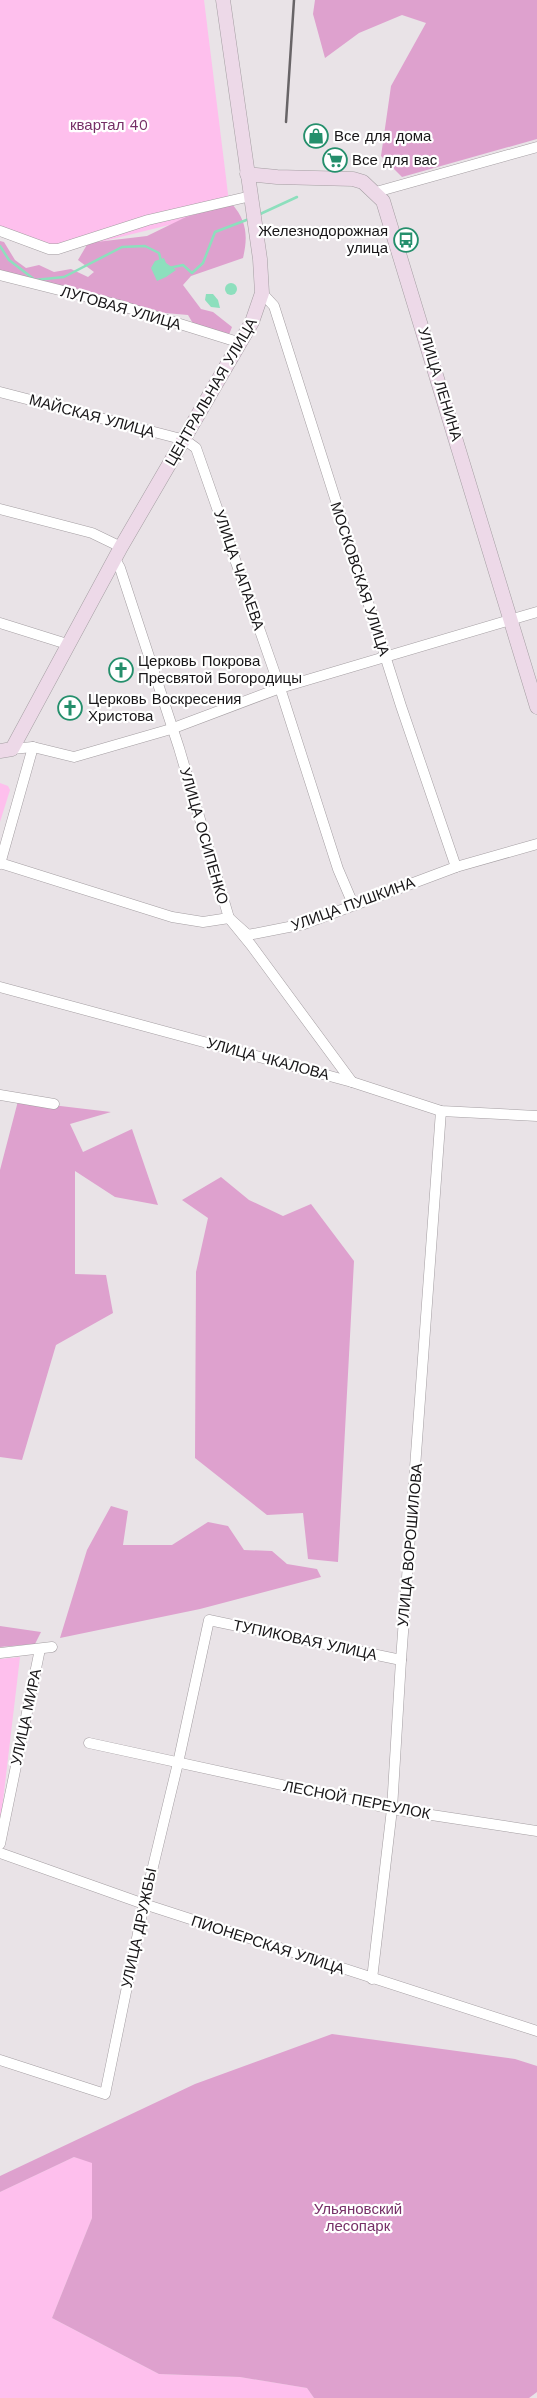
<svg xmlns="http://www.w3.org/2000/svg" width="537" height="2398" viewBox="0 0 537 2398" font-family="'Work Sans',sans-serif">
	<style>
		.green { fill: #febfed }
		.forest { fill: #dea1ce }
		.water { fill: #8ddfbd }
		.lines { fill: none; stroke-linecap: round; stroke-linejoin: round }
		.stream { stroke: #8ddfbd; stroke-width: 2.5 }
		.street-casing { stroke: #a49ea2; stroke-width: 11 }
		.secondary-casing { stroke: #a49ea2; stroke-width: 15 }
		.street { stroke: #fff; stroke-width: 10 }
		.secondary { stroke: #edd9e8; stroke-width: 14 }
		.rail { stroke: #686467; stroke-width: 2.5 }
		.labels { text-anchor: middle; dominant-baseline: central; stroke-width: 4.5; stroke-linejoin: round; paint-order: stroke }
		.park-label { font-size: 15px; fill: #762f67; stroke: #fff }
		.poi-label { font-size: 15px; fill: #181618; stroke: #fff; text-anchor: start }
		.street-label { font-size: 15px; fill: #181618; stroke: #fff }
	</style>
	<rect width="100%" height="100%" fill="#e9e3e7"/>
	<!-- green -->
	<g class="green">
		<polygon points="0,0 204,0 230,210 51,254 0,234"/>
		<polygon points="0,783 8,786 10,790 0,822"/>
		<polygon points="20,1657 0,1826 0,1659"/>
		<polygon points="74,2157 92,2162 92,2218 52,2318 159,2374 240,2377 307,2388 314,2398 0,2398 0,2192"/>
	</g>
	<!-- forest -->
	<g class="forest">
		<polygon points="315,0 537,0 537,139 402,177 381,156 391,86 426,23 402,15 359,33 325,58 313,14"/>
		<path d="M 232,204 C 247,221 248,237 243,258 L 191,276 L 183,285 L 201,309 L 213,312 L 232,327 L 226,342 L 198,332 L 188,315 L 165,313 L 150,318 L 0,275 L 0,241 L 4,242 L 15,260 L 26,268 L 39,265 L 54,272 L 71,269 L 88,277 L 94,272 L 78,260 L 88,243 L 147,236 L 186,217 Z"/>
		<polygon points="18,1101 111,1112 70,1124 83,1152 132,1129 158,1205 115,1197 75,1171 75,1274 106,1275 113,1313 56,1345 22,1460 0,1457 0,1170"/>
		<polygon points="221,1177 249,1200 283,1216 311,1204 354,1261 338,1562 308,1559 303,1513 267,1515 195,1458 196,1272 208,1218 182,1200"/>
		<polygon points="111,1506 128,1511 123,1545 172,1545 208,1522 228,1526 244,1550 272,1551 287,1564 317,1569 321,1577 200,1609 60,1638 87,1550"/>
		<polygon points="0,1626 41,1632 35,1644 0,1647"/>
		<polygon points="332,2034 515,2059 537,2066 537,2392 529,2398 314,2398 307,2388 240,2377 159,2374 52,2318 92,2218 92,2163 74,2157 0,2192 0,2176 195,2084"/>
	</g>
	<!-- water -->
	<g class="water">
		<polygon points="164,258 166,263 176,270 166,277 157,281 151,268 155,261"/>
		<circle cx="231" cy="289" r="6"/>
		<polygon points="206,294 213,294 218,300 220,308 211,307 205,300"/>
	</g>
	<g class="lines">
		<!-- stream -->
		<g class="stream">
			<polyline points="258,215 297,197"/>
			<polyline points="0,246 9,260 35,280 64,277 122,247 145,246 159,253 161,261"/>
			<polyline points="169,268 183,265 192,273 203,263 215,232 249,219"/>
		</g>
		<!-- street casing -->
		<g class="street-casing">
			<g id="street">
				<polyline points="376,192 537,147"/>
				<polyline points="0,231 49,249 58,249 148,220 251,196"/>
				<polyline points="0,275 119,305 241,343"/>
				<polyline points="262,293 274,306 401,706 456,867"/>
				<polyline points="0,392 185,440 196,448 280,688 338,869 353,904"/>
				<polyline points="0,509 92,533 121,547"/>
				<polyline points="115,559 120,568 179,748 229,918 251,945 352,1082"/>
				<polyline points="0,623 67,644"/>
				<polyline points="12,749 33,747 74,757 171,729 280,688 537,612"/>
				<polyline points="0,863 172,917 203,922 229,918 248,935 304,924 456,867 537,844"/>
				<polyline points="0,864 33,747"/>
				<polyline points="0,987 352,1082 441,1111 537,1116"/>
				<polyline points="0,1095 54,1104"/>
				<polyline points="0,1653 52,1647"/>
				<polyline points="89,1743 392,1809 537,1831"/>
				<polyline points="0,1844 40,1649"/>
				<polyline points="0,1853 144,1904 537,2031"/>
				<polyline points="372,1979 392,1809 401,1660 441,1111"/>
				<polyline points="0,2060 105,2094 144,1904 178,1763 209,1620 401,1660"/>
			</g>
		</g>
		<!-- secondary casing -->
		<g class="secondary-casing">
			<g id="secondary">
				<polyline points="247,174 277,177 353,179 363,182 383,201 537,707"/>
				<polyline points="0,751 12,749 121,547 252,322 262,293 260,259 223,0"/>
			</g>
		</g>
		<!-- street -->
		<use href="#street" class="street"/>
		<!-- secondary -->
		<use href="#secondary" class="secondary"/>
		<!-- rail -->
		<polyline class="rail" points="286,122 294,0"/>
	</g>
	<!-- icons -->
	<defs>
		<g id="shop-ring" transform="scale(1.25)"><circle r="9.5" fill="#fff" stroke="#258f6c" stroke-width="1.5"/><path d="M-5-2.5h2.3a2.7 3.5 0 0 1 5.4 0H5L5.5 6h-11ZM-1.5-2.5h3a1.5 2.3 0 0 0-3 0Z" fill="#258f6c"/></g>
		<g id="supermarket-ring" transform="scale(1.25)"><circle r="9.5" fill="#fff" stroke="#258f6c" stroke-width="1.5"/><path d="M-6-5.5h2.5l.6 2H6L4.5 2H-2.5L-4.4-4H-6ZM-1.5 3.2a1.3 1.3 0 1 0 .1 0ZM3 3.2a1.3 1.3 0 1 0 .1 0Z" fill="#258f6c"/></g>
		<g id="bus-ring" transform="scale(1.25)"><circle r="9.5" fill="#fff" stroke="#258f6c" stroke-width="1.5"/><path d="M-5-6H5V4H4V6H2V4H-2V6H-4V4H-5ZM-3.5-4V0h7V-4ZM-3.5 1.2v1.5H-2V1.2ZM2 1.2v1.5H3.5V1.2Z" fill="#258f6c"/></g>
		<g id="church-ring" transform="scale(1.25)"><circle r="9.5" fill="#fff" stroke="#258f6c" stroke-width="1.5"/><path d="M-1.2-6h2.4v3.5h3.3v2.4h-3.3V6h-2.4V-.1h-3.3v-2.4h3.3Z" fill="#258f6c"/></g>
	</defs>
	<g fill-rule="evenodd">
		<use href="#shop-ring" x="316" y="136"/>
		<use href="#supermarket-ring" x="335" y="160"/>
		<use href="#bus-ring" x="406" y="240"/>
		<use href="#church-ring" x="121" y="670"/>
		<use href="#church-ring" x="70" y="708"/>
	</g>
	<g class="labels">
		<!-- park labels -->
		<g class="park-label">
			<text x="109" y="125">квартал 40</text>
			<text x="358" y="2209">Ульяновский<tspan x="358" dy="17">лесопарк</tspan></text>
		</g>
		<!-- poi labels -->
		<g class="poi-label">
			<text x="334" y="136">Все для дома</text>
			<text x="352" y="160">Все для вас</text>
			<text x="388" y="231" text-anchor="end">Железнодорожная<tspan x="388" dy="17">улица</tspan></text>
			<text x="138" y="661">Церковь Покрова<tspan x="138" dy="17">Пресвятой Богородицы</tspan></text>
			<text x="88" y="699">Церковь Воскресения<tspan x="88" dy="17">Христова</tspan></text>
		</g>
		<!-- street labels -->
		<g class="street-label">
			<text transform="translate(121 308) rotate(16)">ЛУГОВАЯ УЛИЦА</text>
			<text transform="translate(440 384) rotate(73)">УЛИЦА ЛЕНИНА</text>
			<text transform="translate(211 392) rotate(-60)">ЦЕНТРАЛЬНАЯ УЛИЦА</text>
			<text transform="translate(92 416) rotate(15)">МАЙСКАЯ УЛИЦА</text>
			<text transform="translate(239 570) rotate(71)">УЛИЦА ЧАПАЕВА</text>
			<text transform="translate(360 579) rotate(72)">МОСКОВСКАЯ УЛИЦА</text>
			<text transform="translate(204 836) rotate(74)">УЛИЦА ОСИПЕНКО</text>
			<text transform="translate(353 904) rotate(-20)">УЛИЦА ПУШКИНА</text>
			<text transform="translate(268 1059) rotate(15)">УЛИЦА ЧКАЛОВА</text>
			<text transform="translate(410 1545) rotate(-85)">УЛИЦА ВОРОШИЛОВА</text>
			<text transform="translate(305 1640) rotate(12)">ТУПИКОВАЯ УЛИЦА</text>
			<text transform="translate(26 1717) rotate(-78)">УЛИЦА МИРА</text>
			<text transform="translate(357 1800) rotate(11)">ЛЕСНОЙ ПЕРЕУЛОК</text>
			<text transform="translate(139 1928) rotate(-78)">УЛИЦА ДРУЖБЫ</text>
			<text transform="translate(268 1945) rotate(18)">ПИОНЕРСКАЯ УЛИЦА</text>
		</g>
	</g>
</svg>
